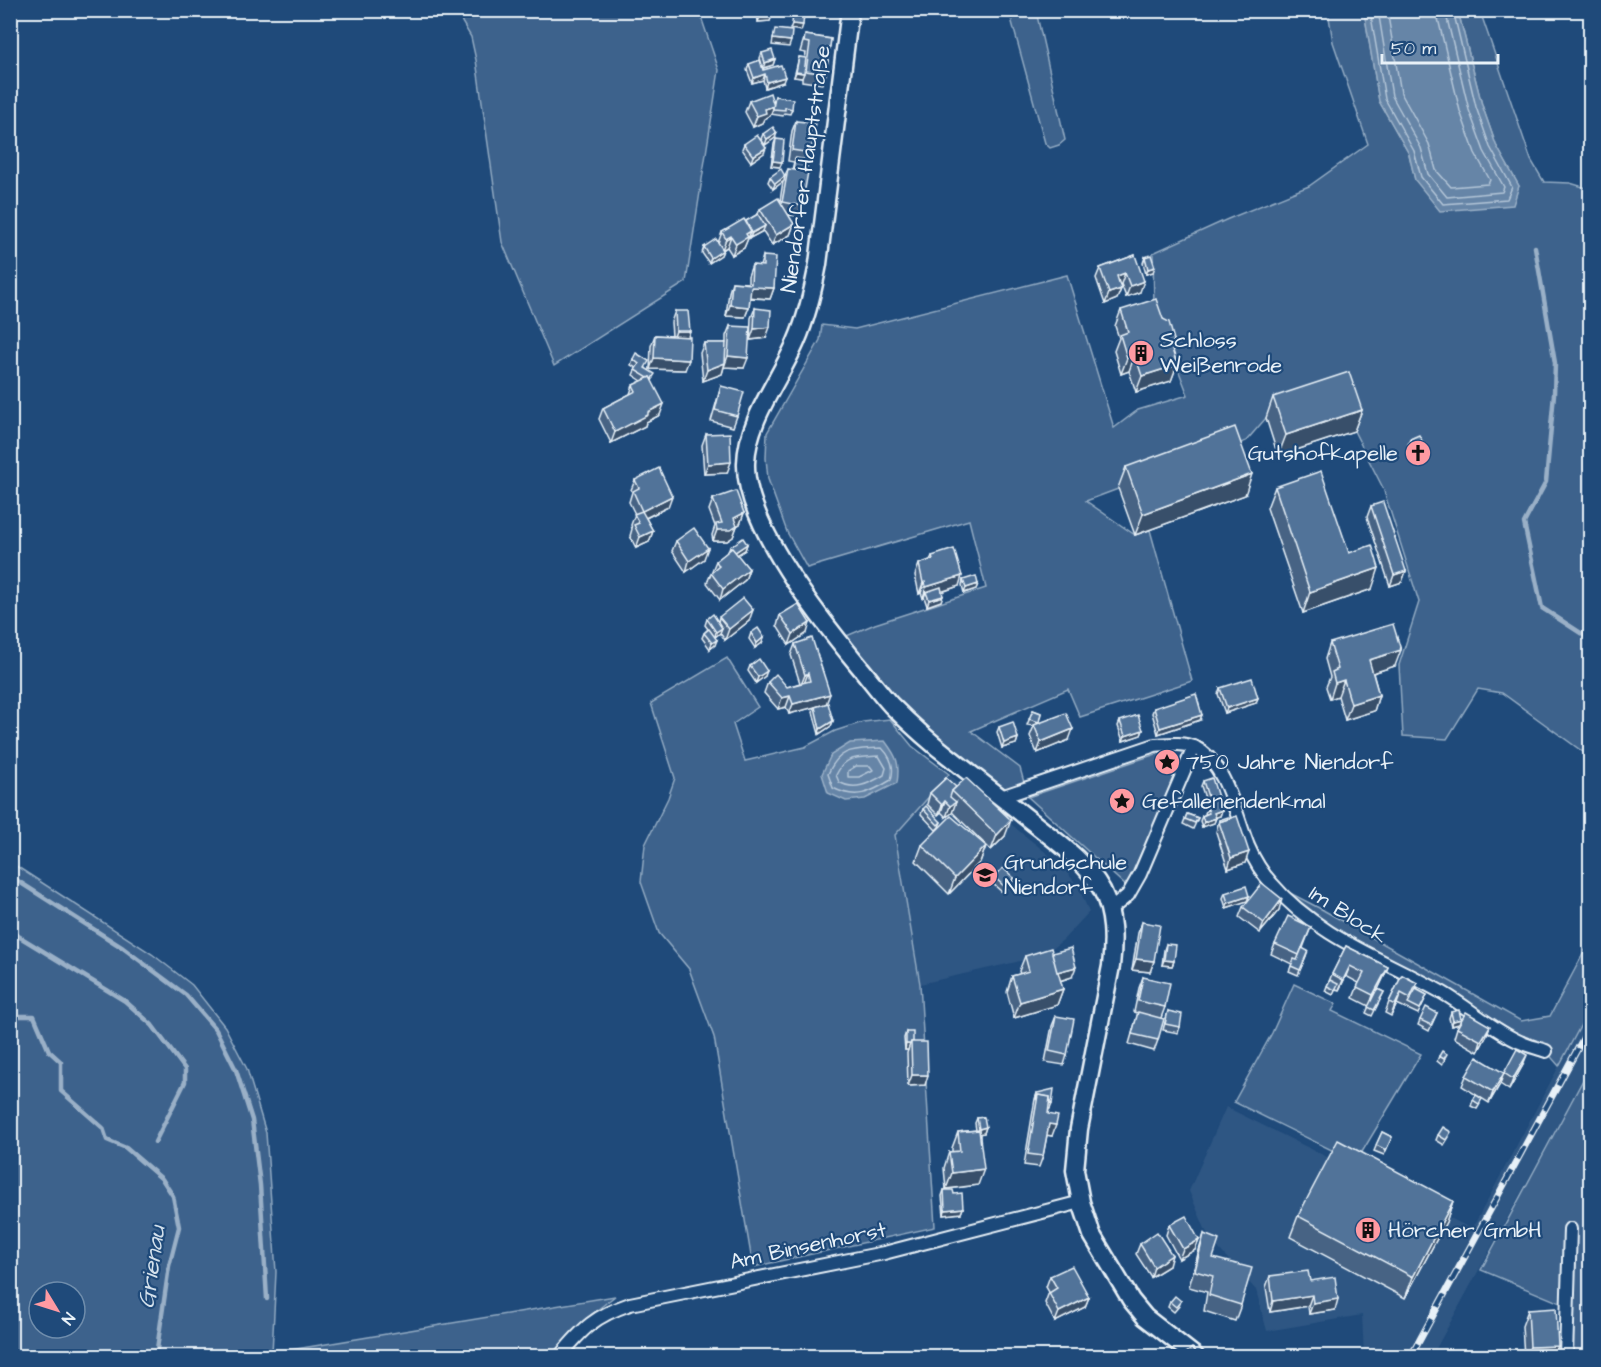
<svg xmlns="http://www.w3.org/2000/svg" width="1601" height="1367" viewBox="0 0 1601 1367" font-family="'Architects Daughter',sans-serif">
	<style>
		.built { fill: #2e5683 }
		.green { fill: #3c628c; stroke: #92aac2; stroke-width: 1.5; fill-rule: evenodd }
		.water { fill: #6685a7; stroke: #9ab0c7; stroke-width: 1.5 }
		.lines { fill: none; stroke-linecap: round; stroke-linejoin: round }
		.shore { stroke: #b4c6d8; stroke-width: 1.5 }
		.stream { stroke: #9ab0c7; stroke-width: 4.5 }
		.minor-casing { stroke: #e8f1f8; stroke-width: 16 }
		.secondary-casing { stroke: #e8f1f8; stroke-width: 21 }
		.minor { stroke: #1f4a7a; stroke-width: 12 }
		.secondary { stroke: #1f4a7a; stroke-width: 16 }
		.rail-casing { stroke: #e8f1f8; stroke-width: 7 }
		.rail { stroke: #1f4a7a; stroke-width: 4.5; stroke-dasharray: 14; stroke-linecap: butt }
		.wall { fill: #466384; stroke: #e8f1f8; stroke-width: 1.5 }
		.shaded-wall { fill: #39506b; stroke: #e8f1f8; stroke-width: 1.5 }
		.building { fill: #517399; stroke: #e8f1f8; stroke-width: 1.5 }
		.labels { text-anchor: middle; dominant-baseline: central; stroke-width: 4.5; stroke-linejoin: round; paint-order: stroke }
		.street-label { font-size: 22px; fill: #e8f1f8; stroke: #1f4a7a }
		.poi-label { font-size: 22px; fill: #e8f1f8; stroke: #1f4a7a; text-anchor: start }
		.water-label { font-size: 24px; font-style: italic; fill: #d4e1ec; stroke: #1f4a7a }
	</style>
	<rect width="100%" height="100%" fill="#1f4a7a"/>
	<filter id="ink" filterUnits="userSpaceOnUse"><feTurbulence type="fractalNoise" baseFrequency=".0167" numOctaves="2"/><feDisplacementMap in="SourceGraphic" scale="12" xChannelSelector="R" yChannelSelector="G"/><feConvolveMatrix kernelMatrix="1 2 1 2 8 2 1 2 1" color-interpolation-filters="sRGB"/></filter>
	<g filter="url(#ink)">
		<!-- built -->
		<g class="built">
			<polygon points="949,774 1060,864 1078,886 1089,912 1063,940 1042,956 920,984 895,835"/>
			<polygon points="1590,1008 1590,1066 1432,1356 1364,1356 1362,1315 1267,1331 1256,1290 1209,1238 1189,1191 1226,1107 1472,1229"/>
		</g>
		<!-- green -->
		<g class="green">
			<polygon points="460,11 699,11 719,70 686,282 554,366 502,242 476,60 471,37 462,22"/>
			<polygon points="1009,11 1036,11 1065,140 1059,145 1050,148 1045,143"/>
			<polygon points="1328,11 1364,11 1379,101 1409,154 1415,180 1519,186 1496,145 1482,105 1458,11 1480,11 1531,160 1544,182 1570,183 1590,189 1590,757 1502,693 1478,689 1447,739 1403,736 1399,665 1419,602 1383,488 1354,431 1266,418 1246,441 1086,501 1135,535 1150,530 1192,681 1080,717 1068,689 971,731 1020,768 1028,797 1162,752 1176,757 1180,769 1126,886 1028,797 998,788 920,732 837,640 875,624 986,588 969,520 807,568 787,532 768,479 766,458 767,433 820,340 822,325 855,329 1067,275 1114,428 1138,410 1188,395 1154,307 1153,253 1228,219 1309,186 1368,144 1333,42"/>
			<polygon points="727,658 758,707 733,724 745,761 805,747 835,731 863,722 890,719 912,746 949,774 895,835 920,984 935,1227 753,1267 714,1037 689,969 659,933 641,882 645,845 668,798 675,778 651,703"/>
			<path d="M 10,862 L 152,954 L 192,985 L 225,1027 L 247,1069 L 266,1133 L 276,1272 L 272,1353 L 615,1296 L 587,1318 L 554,1356 L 11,1356 ZM 39,1292 L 75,1292 L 75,1328 L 39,1328 Z"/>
			<polygon points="1288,892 1323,910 1521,1021 1550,1016 1590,941 1590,1008 1559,1066 1546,1051 1447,990 1347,938"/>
			<polygon points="1294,984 1336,1004 1332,1011 1421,1054 1356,1162 1234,1102 1272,1033"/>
			<polygon points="1590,1070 1590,1356 1571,1356 1570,1307 1481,1270 1584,1078 1586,1078"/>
		</g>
		<!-- water -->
		<g class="water">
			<polygon points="1364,11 1458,11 1482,105 1496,145 1519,186 1513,205 1440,211 1415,180 1409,154 1379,101"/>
			<path d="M 885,741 C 897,757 900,763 897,783 L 865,799 L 846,801 L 828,793 L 822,774 L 831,755 L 850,743 Z"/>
		</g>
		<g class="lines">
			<!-- shore -->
			<g class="shore">
				<polyline points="1370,10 1385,99 1414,151 1421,177 1443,204 1507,199 1512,187 1490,147 1476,107 1453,10"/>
				<polyline points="1378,10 1392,96 1421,148 1428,174 1447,197 1502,192 1504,187 1484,151 1469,110 1445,10"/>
				<polyline points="1387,10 1401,93 1429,144 1436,170 1451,187 1488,184 1490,180 1475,153 1460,111 1436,10"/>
				<path d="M 882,748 C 891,757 895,767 891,780 C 870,793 856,800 833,788 L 828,774 C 840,746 856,750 882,748 Z"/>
				<path d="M 879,756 L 886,768 L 884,775 C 869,784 854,791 839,782 L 836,775 C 846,754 859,758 879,756 Z"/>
				<polygon points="856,766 870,766 873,770 859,777 848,777 848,771"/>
			</g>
			<!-- stream -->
			<g class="stream">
				<polyline points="1535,247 1555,363 1554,394 1546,482 1524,523 1542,608 1590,639"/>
				<polyline points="10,876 123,948 186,995 216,1030 236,1070 252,1120 260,1185 267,1299"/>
				<polyline points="10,931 125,1001 152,1025 185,1069 185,1082 155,1142"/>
				<polyline points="10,988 15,992"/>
				<polyline points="10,1016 34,1016 49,1051 61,1062 61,1091 103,1128 107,1140 126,1148 162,1179 173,1196 179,1227 169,1266 156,1356"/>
			</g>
			<!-- minor casing -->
			<g class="minor-casing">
				<g id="minor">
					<path d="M 1001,797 L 1155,745 C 1169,744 1183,742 1196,748 C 1226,763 1236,816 1248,846 C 1254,860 1262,873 1272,884 C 1317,937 1385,960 1443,993 C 1469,1008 1494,1031 1520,1042 C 1528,1046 1538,1048 1546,1051"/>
					<polyline points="1110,910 1128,895 1140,874 1194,747"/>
					<path d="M 560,1356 C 583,1328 595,1316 630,1304 L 884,1253 L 1081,1202"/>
					<polyline points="1566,1356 1570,1229"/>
				</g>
			</g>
			<!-- secondary casing -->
			<g class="secondary-casing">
				<path id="secondary" d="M 850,10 L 818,264 C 813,291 807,317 796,342 C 779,381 747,420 746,463 C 744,524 821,620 859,666 C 870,679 880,693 891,705 C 910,724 931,743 952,759 C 978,780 1005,800 1031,821 C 1056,841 1086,861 1102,890 C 1114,914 1114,940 1111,966 L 1079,1129 L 1075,1170 L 1081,1202 L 1092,1235 L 1131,1300 L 1145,1317 L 1195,1356"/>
			</g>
			<!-- minor -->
			<use href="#minor" class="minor"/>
			<!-- secondary -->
			<use href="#secondary" class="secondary"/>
			<!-- rail casing -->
			<g class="rail-casing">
				<polyline id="rail" points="1411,1356 1590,1026"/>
			</g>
			<!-- rail -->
			<use href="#rail" class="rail"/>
		</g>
		<!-- wall -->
		<g class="wall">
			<polygon points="757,10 771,10 770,21 758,22"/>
			<polygon points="805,35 831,39 826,74 822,84 802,81 802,78 794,77 799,57 805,58 806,53 800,52"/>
			<polygon points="762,53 775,59 773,65 763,68 760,58"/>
			<polygon points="749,64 763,70 783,82 765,88 763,80 752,83 747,70"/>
			<polygon points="775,96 792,109 790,114 784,113 783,116 771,114 770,116 764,119 762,123 753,127 745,112 749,101 773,102"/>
			<polygon points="796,121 811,153 808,160 802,206 798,216 788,215 794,224 790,235 772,245 763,231 750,238 749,236 744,248 732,255 727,247 723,250 721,255 709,263 702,253 704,247 718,243 722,232 746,223 746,221 758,214 760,209 780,201 783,181 773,189 768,182 770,177 785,175 788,169 792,170 794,162 788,161 792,131"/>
			<polygon points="763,134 775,138 765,145 761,139"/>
			<polygon points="776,139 782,162 780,167 771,166 774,144"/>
			<polygon points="744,144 764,153 751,162 742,149"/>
			<polygon points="1135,255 1140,292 1126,297 1121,284 1120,284 1121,289 1117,299 1105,304 1096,278 1100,268"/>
			<polygon points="763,256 774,288 770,299 750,298 749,307 745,317 726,316 729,292 732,282 748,283 748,276 752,265 760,266"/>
			<polygon points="1145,257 1153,272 1146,274 1143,263"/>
			<polygon points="755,308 766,338 750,340 751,318"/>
			<polygon points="1121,310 1163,319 1174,340 1172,347 1177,365 1171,381 1136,392 1129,371 1121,374 1114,351 1119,338 1115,326"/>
			<polygon points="675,311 688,336 685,370 650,369 651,346 655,335 672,336 671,322"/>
			<polygon points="730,326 744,368 724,367 722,374 703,381 700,353 704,343 726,343 726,336"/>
			<polygon points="633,359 646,368 653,379 652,381 660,415 646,422 645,426 611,443 599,419 603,408 630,394 633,385 642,381 633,375 636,368 631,365"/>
			<polygon points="721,386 737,416 733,427 711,421"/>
			<polygon points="1273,397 1362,410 1354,431 1278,456 1266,418"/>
			<polygon points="706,434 727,473 704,474 702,445"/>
			<polygon points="1410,439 1428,461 1418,466 1408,445"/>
			<polygon points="1126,467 1245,495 1135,535 1118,488"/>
			<polygon points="635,480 668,507 646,518 653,531 649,542 636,548 630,536 632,529 631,525 635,514 629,502 632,492 631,490"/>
			<polygon points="1275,487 1349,553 1372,589 1303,613 1267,508"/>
			<polygon points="713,499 744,513 740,524 737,526 733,537 727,541 713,541 712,535 715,526 709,510"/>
			<polygon points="1371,506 1406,571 1402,582 1390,586 1367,517"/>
			<polygon points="676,541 704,559 686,572 672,551"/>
			<polygon points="747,544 745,550 737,555 749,569 745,580 720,600 707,583 716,561 728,552 730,547"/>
			<polygon points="932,556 959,586 942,592 941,601 927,606 924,597 923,598 921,593 919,594 915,575 919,564 930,560"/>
			<polygon points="963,580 978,584 976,589 964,593 962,585"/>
			<polygon points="780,615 807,633 789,645 777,626"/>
			<polygon points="719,617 749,621 725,640 720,633 715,637 715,645 710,649 702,638 704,633 708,629 705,625 707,619 718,622"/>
			<polygon points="751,633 764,637 762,643 755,648 749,639"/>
			<polygon points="1330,643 1395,666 1373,673 1379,695 1374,711 1345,720 1338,696 1330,699 1326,687 1330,677 1325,659"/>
			<polygon points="795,644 826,704 833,721 831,726 819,734 813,712 814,707 789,714 786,707 778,709 764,693 768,682 787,687 800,683 791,655"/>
			<polygon points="750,666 765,676 756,683 748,671"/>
			<polygon points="1220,688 1256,703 1225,713 1218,694"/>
			<polygon points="1154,708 1200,720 1158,734 1152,713"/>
			<polygon points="1033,710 1041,713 1038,724 1069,740 1037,753 1030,736 1034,726 1027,725"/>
			<polygon points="1120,721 1143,730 1141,735 1123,741 1118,726"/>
			<polygon points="999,727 1018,738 1016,744 1002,748 997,732"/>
			<polygon points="946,778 1005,836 991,850 952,812 946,817 941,812 938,815 927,804 930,793"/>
			<polygon points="1203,781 1222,810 1220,816 1216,817 1214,823 1202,827 1200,821 1202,816 1206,814 1205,813 1208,807 1201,786"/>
			<polygon points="923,809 941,822 939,827 936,830 921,814"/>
			<polygon points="1187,814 1198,818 1193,829 1183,824"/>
			<polygon points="1228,819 1245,863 1228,869 1216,832 1219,820"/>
			<polygon points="922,845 986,846 980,862 949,894 916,861"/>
			<polygon points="994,877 1014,878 1012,883 1003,893 992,883"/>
			<polygon points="1225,893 1249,896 1247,901 1226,908 1223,898"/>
			<polygon points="1243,907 1279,910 1260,933 1239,917"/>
			<polygon points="1142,922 1154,961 1150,972 1132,970 1138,933"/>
			<polygon points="1311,927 1303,948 1306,956 1298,975 1289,971 1292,964 1271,954 1275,944"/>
			<polygon points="1166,944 1174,961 1172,966 1162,965 1164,950"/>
			<polygon points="1346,946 1388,967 1378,989 1384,992 1372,1016 1366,1013 1369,1006 1353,998 1359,983 1346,976 1339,990 1336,989 1333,995 1325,991 1332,974"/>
			<polygon points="1025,956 1072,977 1060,981 1063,989 1057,1005 1014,1018 1007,992 1012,976 1020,974 1019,971"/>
			<polygon points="1402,975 1417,983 1416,989 1427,995 1418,1014 1397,1004 1391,1016 1385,1013 1389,1002"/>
			<polygon points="1143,977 1165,1007 1161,1018 1158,1040 1154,1051 1129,1044 1138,1013 1134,1012 1139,988"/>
			<polygon points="1168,1011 1180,1027 1178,1033 1163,1030"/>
			<polygon points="1451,1012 1461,1019 1459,1024 1451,1026 1449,1018"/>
			<polygon points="1437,1013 1429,1031 1418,1025 1420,1020"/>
			<polygon points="1056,1016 1067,1055 1064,1065 1045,1062 1052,1026"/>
			<polygon points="1457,1028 1486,1037 1478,1052 1454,1038"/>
			<polygon points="906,1032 913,1042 925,1085 908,1086 907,1053 908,1050 905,1050 904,1038"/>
			<polygon points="1439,1056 1445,1059 1442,1065 1437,1061"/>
			<polygon points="1523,1065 1509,1090 1500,1084 1489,1103 1462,1086 1466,1076 1504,1073"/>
			<polygon points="1037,1093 1052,1104 1050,1109 1049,1109 1048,1114 1052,1136 1047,1135 1043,1156 1039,1167 1024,1165 1035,1099"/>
			<polygon points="1473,1100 1480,1104 1477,1109 1471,1106"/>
			<polygon points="977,1118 986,1127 984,1133 980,1133 978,1185 946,1189 944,1168 949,1152 952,1152 952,1148 958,1132 976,1130 975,1123"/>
			<polygon points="1382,1132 1392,1137 1384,1155 1374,1151"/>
			<polygon points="1438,1135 1449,1137 1444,1145 1436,1140"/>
			<polygon points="944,1190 954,1194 963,1208 961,1213 944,1215 942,1196"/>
			<polygon points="1453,1201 1446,1222 1405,1298 1290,1237 1298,1216"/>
			<polygon points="1169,1225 1199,1240 1195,1250 1179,1259 1166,1235"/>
			<polygon points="1204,1234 1213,1258 1241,1305 1235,1321 1204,1311 1207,1292 1189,1287 1199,1250"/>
			<polygon points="1140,1244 1169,1266 1151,1277 1136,1254"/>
			<polygon points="1050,1276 1089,1297 1085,1307 1055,1322 1045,1303 1049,1292 1046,1287"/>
			<polygon points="1270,1276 1310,1281 1335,1310 1309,1314 1308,1306 1270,1312 1266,1287"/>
			<polygon points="1181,1301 1179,1306 1174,1312 1168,1307 1170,1302"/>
			<polygon points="1528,1310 1554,1356 1524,1356 1522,1326"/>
		</g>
		<!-- shaded-wall -->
		<g class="shaded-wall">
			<polygon points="813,10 830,10 829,13"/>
			<polygon points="772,16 770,21 758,22 760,17"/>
			<polygon points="792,24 803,25 801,31 790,29"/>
			<polygon points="773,39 791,41 789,47 772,45"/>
			<polygon points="775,59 773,65 763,68 765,63"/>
			<polygon points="796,72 804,73 802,78 794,77"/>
			<polygon points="765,74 763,80 752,83 754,78"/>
			<polygon points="785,77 783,82 765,88 767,82"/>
			<polygon points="774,106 770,116 764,119 762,123 753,127 757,116 765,109"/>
			<polygon points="777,133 775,138 765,145 767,139"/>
			<polygon points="766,148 764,153 751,162 753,156"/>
			<polygon points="773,161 782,162 780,167 771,166"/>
			<polygon points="785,176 784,181 773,189 775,184"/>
			<polygon points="794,224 790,235 772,245 776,235"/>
			<polygon points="765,226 763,231 750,238 752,233"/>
			<polygon points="751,231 744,248 732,255 736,244 746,234"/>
			<polygon points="731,236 727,247 722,250 726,239"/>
			<polygon points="723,250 721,255 709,263 711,258"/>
			<polygon points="1155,267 1153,272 1146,274 1148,269"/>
			<polygon points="1125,273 1121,284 1113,287 1117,276"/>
			<polygon points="1144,281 1140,292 1126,297 1130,286"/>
			<polygon points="751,287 774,288 770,299 747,297"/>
			<polygon points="1121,289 1117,299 1105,304 1109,293"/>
			<polygon points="730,305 749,307 745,317 726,316"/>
			<polygon points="770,327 766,338 750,340 754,329"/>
			<polygon points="676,331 690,331 686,342 672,342"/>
			<polygon points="1135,355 1129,371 1121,374 1127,358"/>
			<polygon points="728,356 748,358 744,368 724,367"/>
			<polygon points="654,358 689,360 685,370 650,369"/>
			<polygon points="725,363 722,374 703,381 707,370"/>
			<polygon points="1177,365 1171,381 1136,392 1142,376"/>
			<polygon points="664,404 660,415 646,422 645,426 611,443 615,432 648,412"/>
			<polygon points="1362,410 1354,431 1278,456 1286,435"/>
			<polygon points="1430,456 1428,461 1418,466 1420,461"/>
			<polygon points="731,462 727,473 704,474 708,464"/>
			<polygon points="1252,474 1245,495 1135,535 1143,514"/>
			<polygon points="672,496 668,507 639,521 642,511"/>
			<polygon points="744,513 740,524 731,528 734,518"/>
			<polygon points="737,526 733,537 727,541 713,541 717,530"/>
			<polygon points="653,531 649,542 636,548 640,537"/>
			<polygon points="747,544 745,550 732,558 734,553"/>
			<polygon points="708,548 704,559 686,572 689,561"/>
			<polygon points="1379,568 1372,589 1303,613 1310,592"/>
			<polygon points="749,569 745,580 720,600 723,589"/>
			<polygon points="1406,571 1402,582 1390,586 1394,575"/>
			<polygon points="962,576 959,586 928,596 926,592 924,597 923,598 926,587"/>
			<polygon points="925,582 921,593 919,594 923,583"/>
			<polygon points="978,584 976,589 964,593 966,588"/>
			<polygon points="943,596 941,601 927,606 929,600"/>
			<polygon points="753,610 749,621 725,640 729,629"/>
			<polygon points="810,623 807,633 789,645 793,634"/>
			<polygon points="722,628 720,633 715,637 716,632"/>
			<polygon points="764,637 762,643 755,648 757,643"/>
			<polygon points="717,640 715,645 710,649 712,643"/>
			<polygon points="1401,650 1395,666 1363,676 1369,660"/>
			<polygon points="767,671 765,676 756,683 758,677"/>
			<polygon points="808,673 804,684 801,685 805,675"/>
			<polygon points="1344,680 1338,696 1330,699 1335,683"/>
			<polygon points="830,694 826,704 789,714 793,704"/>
			<polygon points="1379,695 1374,711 1345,720 1351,704"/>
			<polygon points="790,696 786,707 778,709 782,698"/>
			<polygon points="1258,698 1256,703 1225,713 1227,708"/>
			<polygon points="1202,715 1200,720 1158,734 1160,728"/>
			<polygon points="833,721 831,726 819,734 820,729"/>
			<polygon points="1073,729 1069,740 1037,753 1041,742"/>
			<polygon points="1143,730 1141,735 1123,741 1125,736"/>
			<polygon points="1018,738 1016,744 1002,748 1004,743"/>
			<polygon points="945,801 941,812 938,815 942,805"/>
			<polygon points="956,802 952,813 946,817 950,806"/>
			<polygon points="1222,810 1220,816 1213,818 1214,813"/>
			<polygon points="1216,818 1214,823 1202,827 1204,822"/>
			<polygon points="1011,820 1005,836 991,850 997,835"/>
			<polygon points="986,846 980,862 949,894 955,878"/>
			<polygon points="1249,852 1245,863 1228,869 1231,858"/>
			<polygon points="1014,878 1012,883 1003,893 1005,887"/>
			<polygon points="1249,896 1247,901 1226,908 1228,903"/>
			<polygon points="1282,899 1279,910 1260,933 1264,923"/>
			<polygon points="1136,959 1154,961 1150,972 1132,970"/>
			<polygon points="1164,960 1174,961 1172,966 1162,965"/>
			<polygon points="1350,966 1346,976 1339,990 1343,980"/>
			<polygon points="1076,967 1072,977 1052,983 1056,972"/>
			<polygon points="1388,967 1384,977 1370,1006 1373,995"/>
			<polygon points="1063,989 1057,1005 1014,1018 1020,1002"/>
			<polygon points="1401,993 1397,1004 1391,1016 1395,1005"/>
			<polygon points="1461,1019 1459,1024 1451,1026 1453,1021"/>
			<polygon points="1490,1026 1486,1037 1478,1052 1481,1041"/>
			<polygon points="906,1044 910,1044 908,1050 905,1050"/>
			<polygon points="1527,1055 1523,1065 1509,1090 1513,1079"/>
			<polygon points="1504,1073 1500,1084 1489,1103 1493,1092"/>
			<polygon points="912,1075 928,1075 925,1085 908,1086"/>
			<polygon points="1049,1124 1056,1125 1052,1136 1045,1135"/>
			<polygon points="986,1127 984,1133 977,1134 979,1129"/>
			<polygon points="984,1169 978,1185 946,1189 952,1173"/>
			<polygon points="1453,1201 1446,1222 1405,1298 1413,1277"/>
			<polygon points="963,1208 961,1213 944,1215 945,1210"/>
			<polygon points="1199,1240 1195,1250 1179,1259 1183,1249"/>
			<polygon points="1172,1255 1169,1266 1151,1277 1154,1267"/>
			<polygon points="1312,1295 1308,1306 1270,1312 1273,1301"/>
			<polygon points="1089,1297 1085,1307 1055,1322 1059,1312"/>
			<polygon points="1338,1299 1335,1310 1309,1314 1313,1303"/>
			<polygon points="1558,1346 1554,1356 1526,1356 1530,1347"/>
		</g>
		<!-- building -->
		<g class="building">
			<polygon points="760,10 771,10 772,16 760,17"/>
			<polygon points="793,12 804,14 803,25 792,24"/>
			<polygon points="775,29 792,31 791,41 773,39"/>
			<polygon points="805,35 831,39 826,74 806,71 810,43 804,42"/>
			<polygon points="772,50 775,59 765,63 762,53"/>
			<polygon points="799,57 806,58 804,73 796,72"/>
			<polygon points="760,60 763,70 781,65 785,77 767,82 765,74 754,78 749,64"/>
			<polygon points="770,93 774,106 765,109 766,113 757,116 749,101"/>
			<polygon points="775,96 793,99 792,109 785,107 785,110 773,109"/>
			<polygon points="796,121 816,123 811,153 792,150"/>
			<polygon points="773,127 777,133 767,139 763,134"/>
			<polygon points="757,135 766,148 753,156 744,144"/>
			<polygon points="776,139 784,140 782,162 773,161"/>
			<polygon points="795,158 808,160 806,172 793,170"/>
			<polygon points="781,169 785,176 775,184 770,177"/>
			<polygon points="788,169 808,172 802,206 782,202"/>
			<polygon points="778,198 794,224 776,235 760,209"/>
			<polygon points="758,214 765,226 752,233 746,221"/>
			<polygon points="744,219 751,231 746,234 748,237 736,244 731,236 726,239 722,232"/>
			<polygon points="716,239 723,250 711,258 704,247"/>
			<polygon points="1135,255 1144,281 1130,286 1125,273 1117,276 1121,289 1109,293 1100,268"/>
			<polygon points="1151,255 1155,267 1148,269 1145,257"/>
			<polygon points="763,256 776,257 774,288 751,287 749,307 730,305 732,282 751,284 752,265 763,266"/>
			<polygon points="1156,299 1163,319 1169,322 1174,340 1171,346 1177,365 1142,376 1135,355 1127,358 1120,335 1128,332 1121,310"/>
			<polygon points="755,308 771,310 770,327 754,329"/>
			<polygon points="675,311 688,311 690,331 676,331"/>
			<polygon points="730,326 750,327 748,358 728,356"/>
			<polygon points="655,335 690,337 689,360 654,358"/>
			<polygon points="704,343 726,343 725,363 707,370"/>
			<polygon points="636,353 649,361 645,368 655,374 651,380 650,377 648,378 635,370 639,364 633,359"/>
			<polygon points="1349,372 1362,410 1286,435 1273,397"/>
			<polygon points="650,377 664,404 648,412 648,415 615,432 603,408 636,391 633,385"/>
			<polygon points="721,386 744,392 737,416 715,410"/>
			<polygon points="1235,427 1252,474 1143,514 1126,467"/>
			<polygon points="730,433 731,462 708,464 706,434"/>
			<polygon points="1419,435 1430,456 1420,461 1410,439"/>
			<polygon points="659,468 672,496 642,511 653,531 640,537 634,525 639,523 634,514 642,511 633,491 639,488 635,480"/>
			<polygon points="1321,471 1349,553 1372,545 1379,568 1310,592 1275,487"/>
			<polygon points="736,491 744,513 734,518 737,526 731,530 717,530 716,524 722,523 713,499"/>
			<polygon points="1383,502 1406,571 1394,575 1371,506"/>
			<polygon points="694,528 708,548 689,561 676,541"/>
			<polygon points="743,538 747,544 735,552 730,547"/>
			<polygon points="732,548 749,569 723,589 711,573 719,566 716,561"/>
			<polygon points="954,549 962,576 926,587 925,582 923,583 919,564 933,559 932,556"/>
			<polygon points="976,576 978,584 966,588 963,580"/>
			<polygon points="941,587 943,596 929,600 926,592"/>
			<polygon points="743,598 753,610 729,629 719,617"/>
			<polygon points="798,604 810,623 793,634 780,615"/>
			<polygon points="713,614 722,628 716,632 707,619"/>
			<polygon points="1393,624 1401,650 1369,660 1379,695 1351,704 1344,680 1335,683 1332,672 1338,669 1330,643"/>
			<polygon points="758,628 764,637 757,643 751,633"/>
			<polygon points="709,629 717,640 712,643 704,633"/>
			<polygon points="812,638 830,694 793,704 790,696 782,698 768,682 776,674 787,687 810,681 808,673 805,675 795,644"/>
			<polygon points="759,659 767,671 758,677 750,666"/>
			<polygon points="1252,678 1258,698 1227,708 1220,688"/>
			<polygon points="1196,694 1202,715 1160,728 1154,708"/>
			<polygon points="828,703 833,721 820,729 815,707"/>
			<polygon points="1033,710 1041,713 1039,722 1029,719"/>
			<polygon points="1066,713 1073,729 1041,742 1034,725"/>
			<polygon points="1138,715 1143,730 1125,736 1120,721"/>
			<polygon points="1013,722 1018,738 1004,743 999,727"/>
			<polygon points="946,778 956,787 952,791 950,797 956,802 950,806 945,801 942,805 930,793"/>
			<polygon points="966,778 1011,820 997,835 952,791"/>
			<polygon points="1212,778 1222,810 1214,813 1216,818 1204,822 1202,816 1209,813 1207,807 1211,806 1203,781"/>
			<polygon points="926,806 941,822 938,825 923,809"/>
			<polygon points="1187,814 1198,818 1195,823 1185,819"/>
			<polygon points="951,816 986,846 955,878 922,845"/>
			<polygon points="1237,816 1249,852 1231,858 1219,822"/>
			<polygon points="1228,817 1228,819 1219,822 1219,820"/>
			<polygon points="1003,868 1014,878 1005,887 994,877"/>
			<polygon points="1262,883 1282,899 1264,923 1243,907"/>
			<polygon points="1246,886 1249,896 1228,903 1225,893"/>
			<polygon points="1288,916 1311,927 1299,955 1275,944"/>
			<polygon points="1142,922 1160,925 1154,961 1136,959"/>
			<polygon points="1166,944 1176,945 1174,961 1164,960"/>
			<polygon points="1346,946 1388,967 1373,995 1357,987 1364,973 1350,966 1343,980 1332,974"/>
			<polygon points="1051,948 1063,989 1020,1002 1012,976 1029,971 1025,956"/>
			<polygon points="1071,948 1076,967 1057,972 1052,953"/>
			<polygon points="1302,948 1308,951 1300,970 1291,966 1294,959 1297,960"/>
			<polygon points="1402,975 1417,983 1410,998 1401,993 1395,1005 1389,1002"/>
			<polygon points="1143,977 1170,983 1165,1007 1138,1001"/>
			<polygon points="1330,980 1338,984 1335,990 1327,986"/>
			<polygon points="1377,989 1384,992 1374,1010 1368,1007"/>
			<polygon points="1416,989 1427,995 1420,1009 1408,1003"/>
			<polygon points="1426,1007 1437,1013 1431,1025 1420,1020"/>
			<polygon points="1459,1010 1461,1019 1453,1021 1451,1012"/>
			<polygon points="1168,1011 1182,1014 1180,1027 1165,1024"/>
			<polygon points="1138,1012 1164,1019 1158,1040 1132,1034"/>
			<polygon points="1466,1012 1490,1026 1481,1041 1457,1028"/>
			<polygon points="1056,1016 1074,1019 1067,1055 1049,1051"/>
			<polygon points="906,1032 913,1032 913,1042 911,1042 910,1044 906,1044"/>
			<polygon points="911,1042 927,1042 928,1075 912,1075"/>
			<polygon points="1517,1049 1527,1055 1513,1079 1504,1073"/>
			<polygon points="1442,1051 1447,1054 1444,1059 1439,1056"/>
			<polygon points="1477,1057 1504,1073 1493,1092 1466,1076"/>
			<polygon points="1054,1089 1052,1104 1050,1103 1050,1097 1038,1095 1036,1100 1037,1093"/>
			<polygon points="1038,1095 1050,1097 1048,1114 1058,1116 1056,1125 1049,1124 1043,1156 1028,1154"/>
			<polygon points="1476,1095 1482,1099 1479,1104 1473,1100"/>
			<polygon points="984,1117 986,1127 979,1129 977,1118"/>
			<polygon points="1443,1127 1451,1132 1446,1140 1438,1135"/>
			<polygon points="979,1130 984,1169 952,1173 949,1152 960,1151 958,1132"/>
			<polygon points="1382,1132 1392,1137 1386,1150 1376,1145"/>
			<polygon points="1338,1140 1453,1201 1413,1277 1298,1216"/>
			<polygon points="944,1190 953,1190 954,1194 962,1193 963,1208 945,1210"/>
			<polygon points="1186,1216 1199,1240 1183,1249 1169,1225"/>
			<polygon points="1157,1232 1172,1255 1154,1267 1140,1244"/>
			<polygon points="1204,1234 1219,1240 1213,1258 1252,1268 1241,1305 1209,1295 1213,1276 1195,1271"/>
			<polygon points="1072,1266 1089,1297 1059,1312 1049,1293 1057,1288 1050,1276"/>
			<polygon points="1308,1271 1310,1281 1335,1277 1338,1299 1313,1303 1312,1295 1273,1301 1270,1276"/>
			<polygon points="1175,1296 1181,1301 1176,1307 1170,1302"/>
			<polygon points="1556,1308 1558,1346 1530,1347 1528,1310"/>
			<polygon points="1192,1348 1199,1356 1183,1356"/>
			<polygon points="1271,1352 1273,1356 1257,1356"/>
		</g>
	</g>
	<!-- icons -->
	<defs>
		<g id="building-disc" transform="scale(1.35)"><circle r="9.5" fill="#ff9aa2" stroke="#1f4a7a"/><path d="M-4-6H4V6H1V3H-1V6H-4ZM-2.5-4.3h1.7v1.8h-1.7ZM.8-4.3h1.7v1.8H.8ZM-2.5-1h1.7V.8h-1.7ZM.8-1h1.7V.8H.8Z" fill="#111"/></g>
		<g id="church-disc" transform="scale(1.35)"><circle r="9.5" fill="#ff9aa2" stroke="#1f4a7a"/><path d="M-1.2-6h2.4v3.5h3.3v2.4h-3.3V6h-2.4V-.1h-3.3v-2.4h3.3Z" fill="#111"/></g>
		<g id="sight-disc" transform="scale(1.35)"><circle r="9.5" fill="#ff9aa2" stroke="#1f4a7a"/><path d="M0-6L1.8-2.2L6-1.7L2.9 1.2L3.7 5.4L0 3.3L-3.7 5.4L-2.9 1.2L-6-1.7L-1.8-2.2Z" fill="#111"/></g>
		<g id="school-disc" transform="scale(1.35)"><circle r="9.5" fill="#ff9aa2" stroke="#1f4a7a"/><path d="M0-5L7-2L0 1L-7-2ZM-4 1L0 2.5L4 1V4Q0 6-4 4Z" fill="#111"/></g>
	</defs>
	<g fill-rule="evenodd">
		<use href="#building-disc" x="1141" y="353"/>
		<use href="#church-disc" x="1418" y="453"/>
		<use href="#sight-disc" x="1167" y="762"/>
		<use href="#sight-disc" x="1122" y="801"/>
		<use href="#school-disc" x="985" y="875"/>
		<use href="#building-disc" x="1368" y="1230"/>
	</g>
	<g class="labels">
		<!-- street labels -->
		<g class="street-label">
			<text transform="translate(806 169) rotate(-82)">Niendorfer Hauptstraße</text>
			<text transform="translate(1348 915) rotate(33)">Im Block</text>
			<text transform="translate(808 1246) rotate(-12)">Am Binsenhorst</text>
		</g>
		<!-- poi labels -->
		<g class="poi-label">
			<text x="1160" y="340">Schloss<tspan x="1160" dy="25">Weißenrode</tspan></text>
			<text x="1398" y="453" text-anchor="end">Gutshofkapelle</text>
			<text x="1186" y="762">750 Jahre Niendorf</text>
			<text x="1142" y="801">Gefallenendenkmal</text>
			<text x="1004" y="862">Grundschule<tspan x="1004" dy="25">Niendorf</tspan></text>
			<text x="1388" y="1230">Hörcher GmbH</text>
		</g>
		<!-- water labels -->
		<g class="water-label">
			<text transform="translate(152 1267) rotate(-82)">Grienau</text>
		</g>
	</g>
	<!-- margin -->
	<rect width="1601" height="1367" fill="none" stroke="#1f4a7a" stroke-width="36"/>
	<rect x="18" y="18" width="1565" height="1331" fill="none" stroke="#e8f1f8" stroke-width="2" filter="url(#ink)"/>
	<!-- north arrow -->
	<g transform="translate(57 1310) rotate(128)"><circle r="28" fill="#1f4a7a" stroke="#6f8dac" stroke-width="1.5"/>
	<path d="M0-4.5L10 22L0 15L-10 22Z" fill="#ff9aa2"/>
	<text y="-9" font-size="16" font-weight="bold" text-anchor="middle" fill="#e8f1f8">N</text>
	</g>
	<!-- scale -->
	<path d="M1382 54v9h116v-9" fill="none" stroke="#e8f1f8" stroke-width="3"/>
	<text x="1391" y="54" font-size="18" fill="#e8f1f8" stroke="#1f4a7a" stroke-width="4.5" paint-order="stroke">50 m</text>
</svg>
